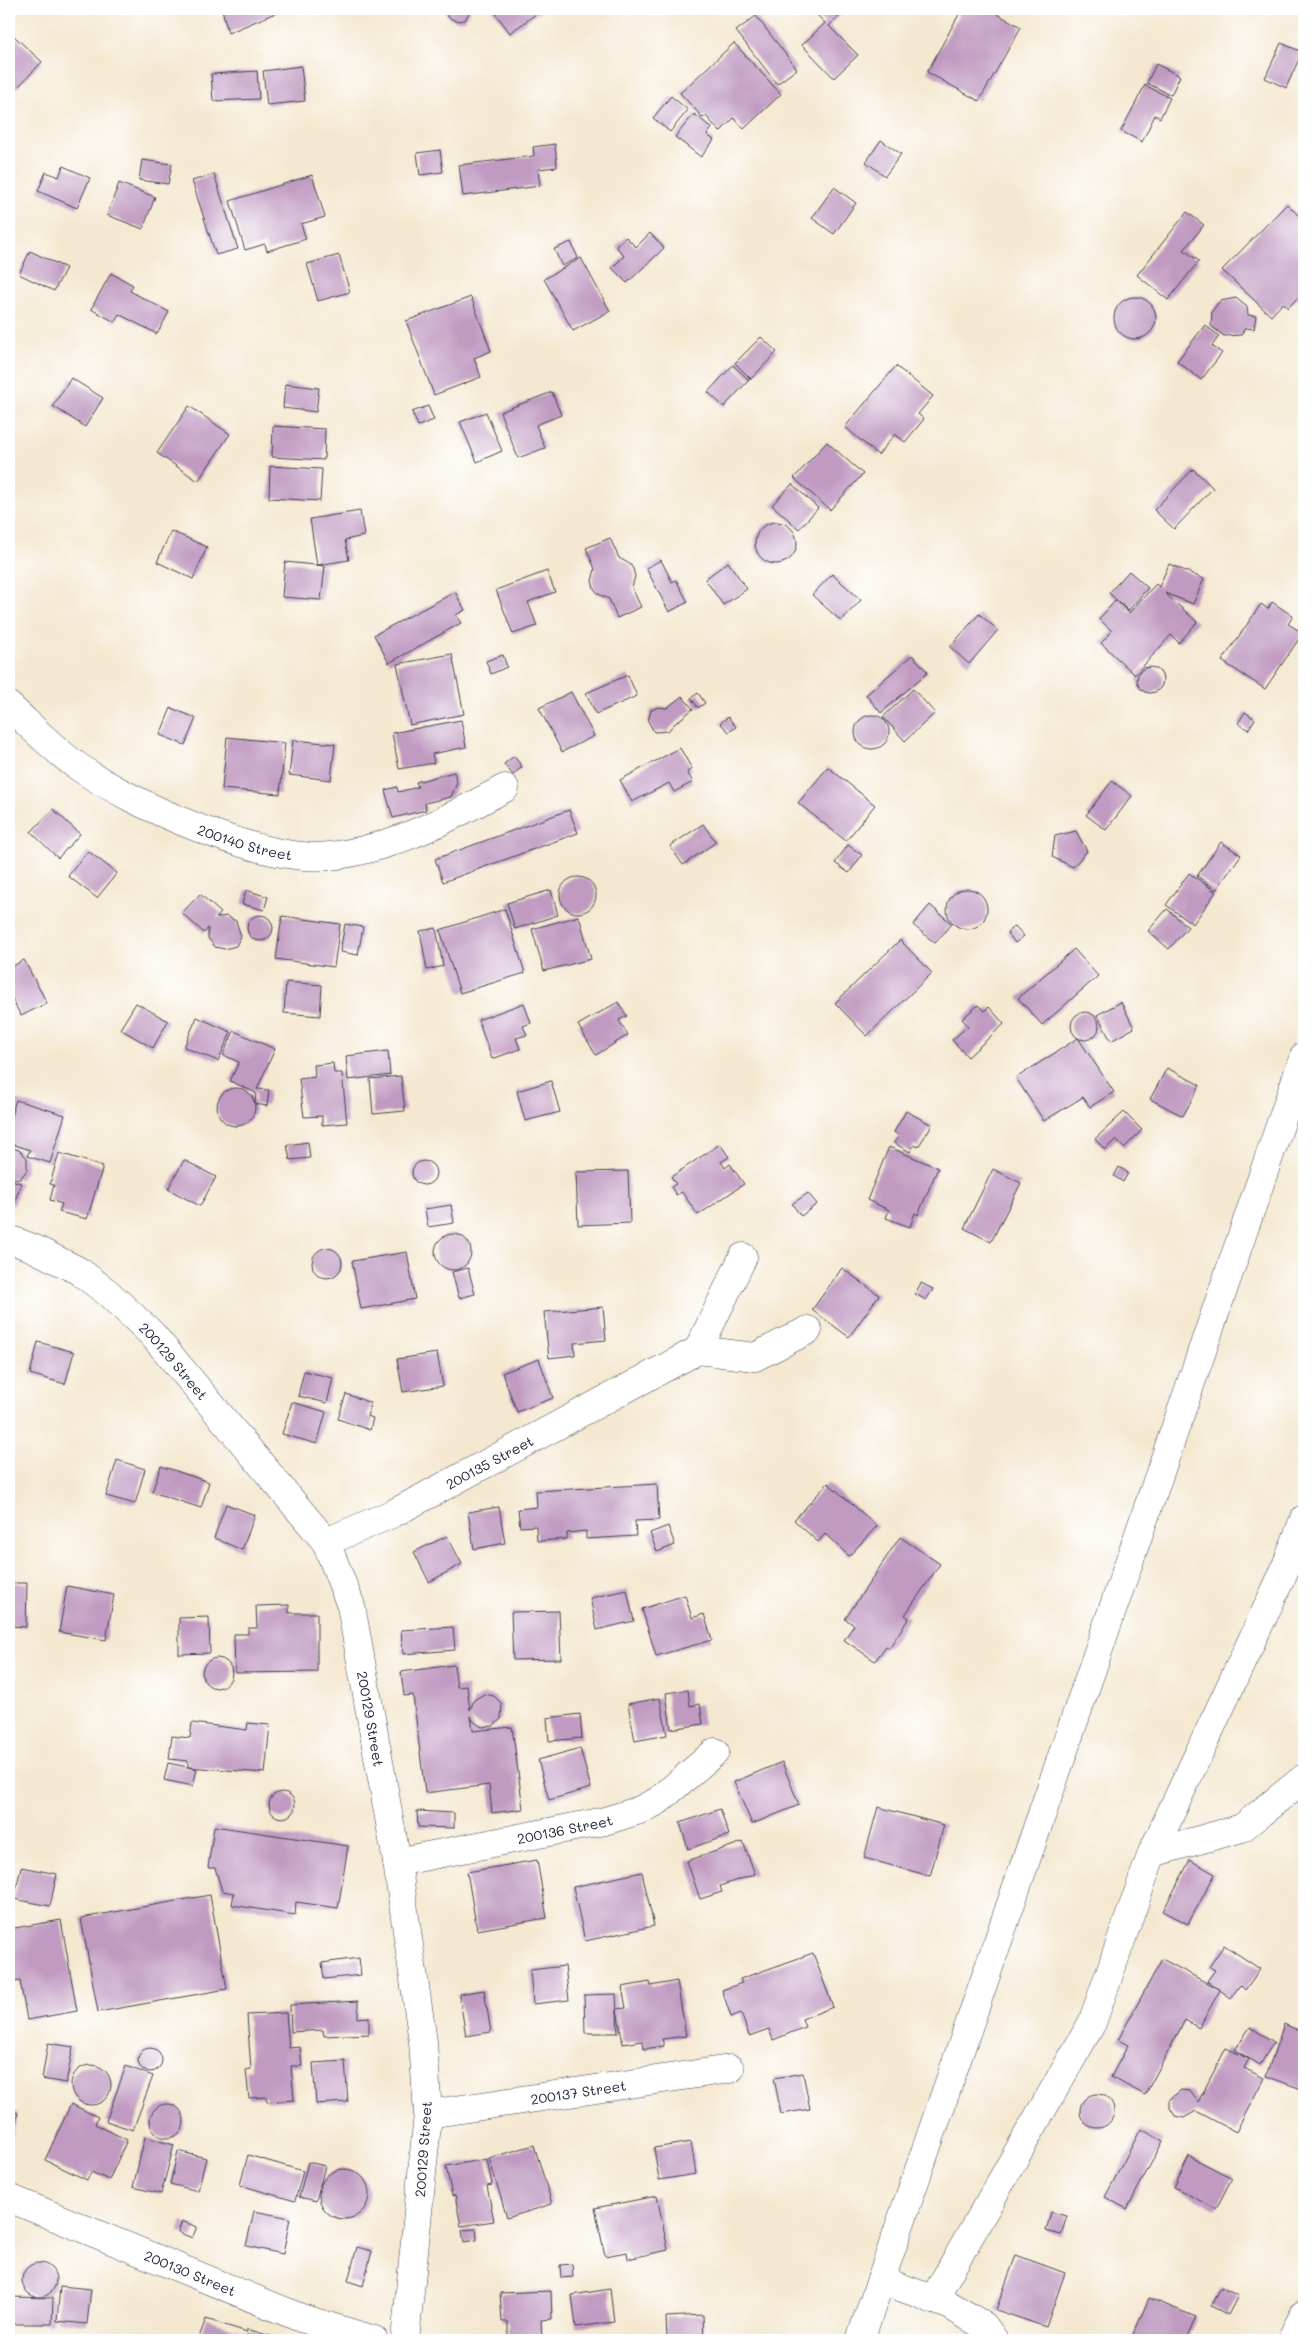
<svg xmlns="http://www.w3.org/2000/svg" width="1313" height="2349" viewBox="0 0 1313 2349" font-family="Mali,sans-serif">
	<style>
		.building { fill: #c09ac1 }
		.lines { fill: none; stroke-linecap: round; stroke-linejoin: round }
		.minor-casing { stroke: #424051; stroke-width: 29 }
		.minor { stroke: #fff; stroke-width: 28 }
		.labels { text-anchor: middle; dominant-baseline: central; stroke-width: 4; stroke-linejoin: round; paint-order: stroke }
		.street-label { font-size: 14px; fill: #22223b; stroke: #fff }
	</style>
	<rect width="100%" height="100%" fill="#fff"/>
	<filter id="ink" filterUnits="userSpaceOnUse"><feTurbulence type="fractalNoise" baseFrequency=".02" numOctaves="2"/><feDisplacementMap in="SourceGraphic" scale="10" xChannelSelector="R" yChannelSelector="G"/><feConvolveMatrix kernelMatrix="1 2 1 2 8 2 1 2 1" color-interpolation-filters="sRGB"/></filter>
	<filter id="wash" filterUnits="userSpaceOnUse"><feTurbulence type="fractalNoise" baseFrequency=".0096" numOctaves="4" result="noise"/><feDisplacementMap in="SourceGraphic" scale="20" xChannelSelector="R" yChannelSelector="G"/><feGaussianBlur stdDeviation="1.12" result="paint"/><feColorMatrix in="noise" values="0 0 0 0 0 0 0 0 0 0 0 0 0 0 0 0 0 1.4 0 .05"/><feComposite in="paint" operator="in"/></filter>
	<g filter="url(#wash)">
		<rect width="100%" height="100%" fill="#f4e8d0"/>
		<g id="blocks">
			<!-- building -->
			<g class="building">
				<polygon points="222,9 285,9 228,33"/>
				<polygon points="444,9 471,9 465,20 456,21 448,17"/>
				<polygon points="492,9 543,9 510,33"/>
				<polygon points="811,9 847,9 829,26 858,55 834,78 802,45 825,23"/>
				<polygon points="962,9 988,9 1021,27 979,101 927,72"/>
				<polygon points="756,16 797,69 777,84 736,31"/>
				<polygon points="14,36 42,62 17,88 9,80 9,41"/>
				<polygon points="734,43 781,94 744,129 734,118 720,132 706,116 703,118 680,93"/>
				<polygon points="1281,43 1302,52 1286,88 1265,78"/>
				<polygon points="1156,64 1180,76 1171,95 1147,83"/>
				<polygon points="301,66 305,101 267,105 263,71"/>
				<polygon points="257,71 259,99 213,101 211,74"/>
				<polygon points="1145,85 1170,98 1160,118 1155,115 1142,142 1121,131"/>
				<polygon points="671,96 688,110 670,132 653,118"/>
				<polygon points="694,114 712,128 707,135 714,140 701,157 675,137"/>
				<polygon points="881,140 901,154 885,176 866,162"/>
				<polygon points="555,144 557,167 538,169 540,186 463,196 459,165 534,156 533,147"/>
				<polygon points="440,150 443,172 420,175 417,153"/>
				<polygon points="142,160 172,164 168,184 139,180"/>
				<polygon points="63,166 90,178 77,208 38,191 46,172 59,177"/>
				<polygon points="214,174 238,249 216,255 192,181"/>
				<polygon points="312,175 325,217 301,224 306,239 267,251 265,244 245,250 230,201"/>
				<polygon points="119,183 155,197 143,229 107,215"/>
				<polygon points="834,187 856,203 834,234 812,218"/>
				<polygon points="1287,204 1304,221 1304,291 1288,308 1283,303 1271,316 1222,270"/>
				<polygon points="1187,212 1204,225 1184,250 1199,261 1168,300 1137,275"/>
				<polygon points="650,233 664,248 627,283 612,268 624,256 616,246 626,237 636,247"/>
				<polygon points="571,242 578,258 562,266 554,249"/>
				<polygon points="30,251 66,268 54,291 19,274"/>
				<polygon points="339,255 350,292 318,301 307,264"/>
				<polygon points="581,258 610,311 573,331 544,279"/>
				<polygon points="111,273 133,285 130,291 169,312 157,334 119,314 115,322 91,309"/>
				<polygon points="471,297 491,351 474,358 481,377 434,395 406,321"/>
				<circle cx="1135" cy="318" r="21"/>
				<polygon points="1236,298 1247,307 1248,315 1256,316 1254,329 1245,328 1241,335 1224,336 1211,326 1212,311 1220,301"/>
				<polygon points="1205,325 1219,336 1212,346 1222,353 1201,380 1177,361"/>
				<polygon points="761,337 777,352 751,379 735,363"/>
				<polygon points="733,365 749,380 724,407 708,392"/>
				<polygon points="896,366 933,396 918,414 924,419 905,442 895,434 878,455 845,427"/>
				<polygon points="71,378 103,398 85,427 53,406"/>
				<polygon points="285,384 319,388 316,412 283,408"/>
				<polygon points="552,392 561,415 536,425 545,448 518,458 500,412"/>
				<polygon points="189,406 230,434 198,481 157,453"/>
				<polygon points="428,406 434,420 418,426 412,412"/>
				<polygon points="486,412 502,451 477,462 460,422"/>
				<polygon points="273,426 325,429 324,460 272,457"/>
				<polygon points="827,442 863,474 830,510 794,478"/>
				<polygon points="270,466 322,469 320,501 269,498"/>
				<polygon points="1193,469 1213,488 1174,529 1154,510"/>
				<polygon points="792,484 818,508 799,529 772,505"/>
				<polygon points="360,511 364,536 345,540 349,560 317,565 310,519"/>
				<circle cx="776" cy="543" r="21"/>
				<polygon points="171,531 207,547 193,579 157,562"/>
				<polygon points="610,538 619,558 630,564 633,569 635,576 632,588 641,607 617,618 609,599 598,594 594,588 592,581 595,569 586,548"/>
				<polygon points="661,560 672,582 676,580 688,602 669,612 646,568"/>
				<polygon points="285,562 325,566 321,600 282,597"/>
				<polygon points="728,562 747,589 723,605 705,579"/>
				<polygon points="1169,564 1204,579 1193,604 1165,593 1197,622 1179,643 1171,635 1135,675 1101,643 1112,631 1099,619 1116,600 1129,613 1156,584 1159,587"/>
				<polygon points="547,571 555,592 528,602 537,626 513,634 496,590"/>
				<polygon points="1129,571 1148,588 1128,611 1109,593"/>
				<polygon points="832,574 861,600 841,621 812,595"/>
				<polygon points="455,592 465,610 456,615 461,623 389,663 374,635"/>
				<polygon points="1272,602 1293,616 1288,624 1303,633 1265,689 1222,661 1261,604 1268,609"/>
				<polygon points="979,614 998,630 969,664 950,647"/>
				<polygon points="452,654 464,714 410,725 397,664"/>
				<polygon points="503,655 507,667 491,674 486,661"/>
				<polygon points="912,655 928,672 881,713 866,695"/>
				<circle cx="1150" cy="680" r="13"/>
				<polygon points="628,675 637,696 596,714 586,693"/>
				<polygon points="913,689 935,713 905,741 883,717"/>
				<polygon points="571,692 594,736 562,752 539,708"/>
				<polygon points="698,693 705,703 698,708 691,698"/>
				<polygon points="682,696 693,709 673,725 668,731 654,732 648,721 651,710 659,707 667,708"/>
				<polygon points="171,708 196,718 185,745 160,735"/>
				<polygon points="1245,712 1255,719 1248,730 1238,723"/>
				<circle cx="872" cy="732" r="17"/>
				<polygon points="728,717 736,727 729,732 720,723"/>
				<polygon points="461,720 466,747 432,754 434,763 399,769 392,733"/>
				<polygon points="227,737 285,743 280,794 222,789"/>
				<polygon points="293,740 335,744 331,780 289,775"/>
				<polygon points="680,748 692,769 687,772 693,782 674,792 669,783 632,802 620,780"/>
				<polygon points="514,756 522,767 513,775 504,764"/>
				<polygon points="828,767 875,805 846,841 798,803"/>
				<polygon points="454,772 457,783 451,797 425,803 426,810 393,818 385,790 397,787 398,792 418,787 416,782"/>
				<polygon points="1112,781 1132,796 1106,830 1086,815"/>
				<polygon points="53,809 80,834 58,858 31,832"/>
				<polygon points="569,810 578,833 443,882 435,859"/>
				<polygon points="703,824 716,842 683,865 670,846"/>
				<polygon points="1076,831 1087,851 1073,867 1052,857 1055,836"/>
				<polygon points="1221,842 1241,855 1216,890 1197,876"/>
				<polygon points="848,845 862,855 849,873 835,863"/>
				<polygon points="88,851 117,873 97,898 68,876"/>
				<polygon points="1189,873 1216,892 1193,924 1166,905"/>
				<circle cx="578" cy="895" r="18"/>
				<circle cx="967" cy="909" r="20"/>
				<polygon points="246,890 268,897 264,910 242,904"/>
				<polygon points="551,890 558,915 515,929 507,903"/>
				<polygon points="200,894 221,913 216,918 226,916 236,921 241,936 236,946 225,949 215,947 208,938 208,928 204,933 182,913"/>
				<polygon points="930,905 952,924 935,943 913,925"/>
				<polygon points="505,909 525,973 460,993 440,930"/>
				<polygon points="1167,909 1188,927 1169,949 1148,931"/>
				<circle cx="260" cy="928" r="13"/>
				<polygon points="282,916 340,924 334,967 276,959"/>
				<polygon points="579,916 591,959 544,971 532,929"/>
				<polygon points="345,924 363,927 358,955 340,952"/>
				<polygon points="1015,926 1024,936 1015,943 1007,932"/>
				<polygon points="436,928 443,966 427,970 420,931"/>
				<polygon points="900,940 932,973 867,1036 835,1003"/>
				<polygon points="1074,949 1098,976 1042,1025 1018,998"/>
				<polygon points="24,960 47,1003 21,1016 9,993 9,968"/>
				<polygon points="286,982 322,985 320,1016 284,1013"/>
				<polygon points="618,1002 627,1016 619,1020 628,1035 596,1055 578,1025"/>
				<polygon points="1121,1002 1134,1028 1111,1041 1097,1015"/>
				<polygon points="136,1003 168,1021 153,1048 120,1029"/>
				<polygon points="524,1003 531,1023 523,1026 527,1035 516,1038 520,1049 492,1059 478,1020"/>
				<polygon points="978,1005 984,1011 989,1007 1004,1024 968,1057 952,1040 968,1026 962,1019"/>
				<circle cx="1085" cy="1026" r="14"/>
				<polygon points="197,1017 231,1032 218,1061 184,1047"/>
				<polygon points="234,1031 275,1049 257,1089 269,1090 267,1106 255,1104 256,1093 230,1081 239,1062 223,1055"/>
				<polygon points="1078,1038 1114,1092 1090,1107 1083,1097 1044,1121 1016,1078"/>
				<polygon points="388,1051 390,1075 348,1080 346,1056"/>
				<polygon points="333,1063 334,1073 342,1073 347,1123 322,1125 322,1116 304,1117 299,1079 315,1077 314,1065"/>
				<polygon points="1167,1068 1200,1085 1183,1116 1150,1099"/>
				<polygon points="401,1076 405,1111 373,1114 370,1079"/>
				<polygon points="551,1081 560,1112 525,1121 517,1091"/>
				<circle cx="236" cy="1107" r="19"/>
				<polygon points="16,1100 65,1115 50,1163 27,1156 30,1150 9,1143 9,1122"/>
				<polygon points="906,1111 932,1125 918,1147 914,1145 910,1152 894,1143 899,1136 894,1132"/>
				<polygon points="1124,1112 1142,1130 1124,1148 1116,1139 1105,1150 1095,1139"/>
				<polygon points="308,1142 310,1158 290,1160 287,1145"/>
				<polygon points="720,1144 729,1157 721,1162 725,1168 730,1164 744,1184 698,1215 682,1192 676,1195 671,1187 676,1184 671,1177"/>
				<polygon points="9,1147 19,1150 27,1158 27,1170 20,1179 9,1177"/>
				<polygon points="889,1147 938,1168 918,1215 915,1213 910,1227 886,1218 889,1210 867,1200"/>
				<polygon points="59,1153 103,1166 87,1219 59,1212 62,1204 50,1200 54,1185 50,1184"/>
				<polygon points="184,1160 216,1177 200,1206 168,1189"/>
				<circle cx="424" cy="1173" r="12"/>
				<polygon points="1119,1167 1128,1173 1123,1182 1114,1176"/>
				<polygon points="993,1169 1021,1183 991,1242 964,1228"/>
				<polygon points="628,1171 630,1223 578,1225 576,1172"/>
				<polygon points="9,1179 21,1183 14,1205 9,1204"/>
				<polygon points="808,1193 817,1204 801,1216 792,1204"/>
				<polygon points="451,1205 454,1223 428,1227 425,1209"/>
				<circle cx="453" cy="1252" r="18"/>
				<circle cx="327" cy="1263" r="15"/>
				<polygon points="407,1252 415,1299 361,1309 352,1261"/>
				<polygon points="468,1268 475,1294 459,1298 452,1272"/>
				<polygon points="842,1268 879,1295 849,1337 812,1310"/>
				<polygon points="921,1283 933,1289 926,1300 915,1294"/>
				<polygon points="603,1307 606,1340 574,1343 575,1355 549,1358 544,1312"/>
				<polygon points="38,1342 74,1352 65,1384 30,1374"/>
				<polygon points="437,1353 443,1386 403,1392 397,1359"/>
				<polygon points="539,1359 553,1398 517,1412 502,1373"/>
				<polygon points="304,1371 333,1378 327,1403 298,1396"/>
				<polygon points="346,1394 371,1403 367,1416 373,1418 370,1430 338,1419"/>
				<polygon points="292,1402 326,1412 317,1444 282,1434"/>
				<polygon points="117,1460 145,1469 135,1504 106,1496"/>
				<polygon points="161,1466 209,1482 201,1508 152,1492"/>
				<polygon points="828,1483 877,1526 849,1556 825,1534 818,1542 794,1520"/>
				<polygon points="657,1484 659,1520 635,1521 636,1536 586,1539 586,1531 567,1533 567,1539 537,1541 536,1526 520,1527 518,1509 537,1507 536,1491"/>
				<polygon points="226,1504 255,1515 242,1550 214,1538"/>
				<polygon points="499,1507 505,1543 474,1549 468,1512"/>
				<polygon points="668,1526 675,1545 657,1552 650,1533"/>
				<polygon points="447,1536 462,1564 429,1582 414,1552"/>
				<polygon points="900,1537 940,1564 905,1615 909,1618 889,1648 886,1646 875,1661 844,1640 854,1625 845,1619"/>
				<polygon points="9,1583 27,1583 26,1627 9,1626"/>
				<polygon points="67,1586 114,1595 106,1640 59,1632"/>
				<polygon points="627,1590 634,1621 597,1630 590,1598"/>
				<polygon points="685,1595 692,1618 704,1614 712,1640 656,1656 642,1609"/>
				<polygon points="289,1605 289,1613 317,1613 317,1672 235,1673 234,1634 248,1634 248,1628 257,1628 256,1606"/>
				<polygon points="559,1611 561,1659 513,1660 511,1612"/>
				<polygon points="209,1617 210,1653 179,1654 179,1618"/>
				<polygon points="453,1627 455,1650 403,1654 401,1630"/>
				<circle cx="217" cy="1673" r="15"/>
				<polygon points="454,1665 457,1687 467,1686 470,1710 474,1700 484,1694 494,1696 502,1704 501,1719 493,1726 482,1727 473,1721 471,1716 473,1731 512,1727 523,1809 492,1813 489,1785 425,1793 413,1695 404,1696 401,1672"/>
				<polygon points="688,1690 690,1706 700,1704 703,1724 671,1729 666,1693"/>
				<polygon points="660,1698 667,1735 635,1741 628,1704"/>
				<polygon points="580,1714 582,1738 549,1741 547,1718"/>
				<polygon points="192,1723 247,1730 248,1723 270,1725 265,1773 188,1767 188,1761 169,1759 172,1736 190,1738"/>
				<polygon points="580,1748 591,1788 549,1800 538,1760"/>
				<polygon points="782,1762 799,1805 752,1824 734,1782"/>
				<polygon points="168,1763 197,1769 193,1786 164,1780"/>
				<circle cx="282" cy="1805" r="13"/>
				<polygon points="878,1807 944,1825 930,1876 864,1858"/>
				<polygon points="720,1809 729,1835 688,1849 680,1823"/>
				<polygon points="417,1811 454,1813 454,1828 418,1827"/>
				<polygon points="214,1826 348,1846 338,1908 296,1902 295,1915 232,1905 234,1893 222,1891 215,1868 208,1868"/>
				<polygon points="743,1842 755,1874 720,1886 722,1892 700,1899 687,1861"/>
				<polygon points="537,1860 547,1918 477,1930 467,1872"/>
				<polygon points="1190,1860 1215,1874 1188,1924 1163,1911"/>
				<polygon points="21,1867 57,1874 50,1906 14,1899"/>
				<polygon points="642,1872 654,1926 585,1941 573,1887"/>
				<polygon points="210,1895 227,1989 98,2012 81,1918"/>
				<polygon points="61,1920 77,2011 27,2020 20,1981 9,1983 9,1929"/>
				<polygon points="1224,1945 1260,1969 1245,1990 1240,1985 1231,1998 1207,1981 1215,1970 1209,1967"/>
				<polygon points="813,1953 833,2007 802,2019 805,2027 773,2040 769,2029 749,2036 741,2013 731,2017 722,1990 742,1983 740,1979"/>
				<polygon points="359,1958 361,1975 324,1979 322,1963"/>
				<polygon points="1162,1959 1220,1990 1199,2028 1185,2020 1145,2095 1111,2077 1128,2045 1118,2040"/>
				<polygon points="565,1966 569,2000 533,2004 530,1970"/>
				<polygon points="677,1981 686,2036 662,2039 664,2046 644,2049 643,2041 623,2044 617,2009 626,2008 622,1987 650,1982 651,1986"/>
				<polygon points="484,1990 491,2032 466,2036 459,1994"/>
				<polygon points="616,1994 618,2033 585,2033 584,1995"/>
				<polygon points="358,2001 358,2018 369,2017 369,2034 324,2036 323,2030 291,2032 290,2005"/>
				<polygon points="286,2013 289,2048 300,2047 302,2066 291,2066 294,2100 267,2102 266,2097 249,2098 246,2070 251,2069 247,2015"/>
				<polygon points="1284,2024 1302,2032 1304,2027 1304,2090 1266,2076"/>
				<polygon points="1250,2027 1274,2042 1260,2065 1235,2050"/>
				<polygon points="48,2043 73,2047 66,2083 42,2079"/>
				<polygon points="1226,2048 1249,2059 1244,2068 1264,2078 1236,2132 1196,2111 1184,2118 1175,2116 1170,2108 1170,2099 1181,2090 1190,2091 1198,2102"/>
				<circle cx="150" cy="2060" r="12"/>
				<polygon points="345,2061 348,2102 316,2104 313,2063"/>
				<circle cx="91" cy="2085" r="20"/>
				<polygon points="126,2066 153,2076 133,2130 106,2121"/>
				<polygon points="803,2073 810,2109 781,2114 774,2078"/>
				<circle cx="1097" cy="2111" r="17"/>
				<circle cx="167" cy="2121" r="17"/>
				<polygon points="71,2104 98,2117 95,2124 127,2140 109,2180 91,2172 87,2180 45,2160"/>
				<polygon points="9,2111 18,2113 10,2143 9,2143"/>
				<polygon points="1141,2129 1163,2141 1127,2209 1105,2197"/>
				<polygon points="145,2137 174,2145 161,2194 133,2187"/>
				<polygon points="691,2142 696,2174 659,2180 654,2148"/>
				<polygon points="534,2145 552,2204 507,2218 489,2158"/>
				<polygon points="178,2151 206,2158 198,2191 170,2184"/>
				<polygon points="248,2155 303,2171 295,2201 240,2185"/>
				<polygon points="1189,2156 1232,2178 1216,2209 1174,2187"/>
				<polygon points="487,2159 492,2185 487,2186 494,2221 461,2226 455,2195 452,2196 446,2166"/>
				<polygon points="308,2162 325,2166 316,2201 299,2197"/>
				<circle cx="344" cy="2194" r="25"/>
				<polygon points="657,2196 668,2250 628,2259 627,2252 605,2256 595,2208"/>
				<polygon points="254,2211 290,2218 283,2254 246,2246"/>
				<polygon points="1051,2212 1067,2216 1061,2235 1046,2231"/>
				<polygon points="182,2221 197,2227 192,2238 178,2232"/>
				<polygon points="476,2229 477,2240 464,2242 462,2230"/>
				<polygon points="357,2247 372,2251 363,2286 348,2281"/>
				<polygon points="1016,2255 1065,2273 1046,2327 996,2310"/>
				<circle cx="39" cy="2280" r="17"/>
				<polygon points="572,2264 573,2277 561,2278 560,2265"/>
				<polygon points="60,2286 91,2289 87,2324 57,2321"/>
				<polygon points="1221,2287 1238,2296 1228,2315 1211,2306"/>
				<polygon points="610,2289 614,2322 576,2327 572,2295"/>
				<polygon points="551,2291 552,2319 541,2320 542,2340 508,2340 508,2322 502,2322 500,2293"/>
				<polygon points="9,2297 53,2298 52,2324 9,2324"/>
				<polygon points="1149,2298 1196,2317 1186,2340 1131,2340"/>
				<polygon points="703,2315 704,2340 667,2340 666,2317"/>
				<polygon points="206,2319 247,2332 247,2329 277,2338 276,2340 198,2340"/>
			</g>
		</g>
	</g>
	<g filter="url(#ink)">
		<use href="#blocks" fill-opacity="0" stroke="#424051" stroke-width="1"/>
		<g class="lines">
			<!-- minor casing -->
			<g class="minor-casing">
				<g id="minor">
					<path id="s1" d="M 9,706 C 31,726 53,749 77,766 C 133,805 262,863 330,856 C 393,849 450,818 505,788"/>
					<path id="s2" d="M 9,1239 L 33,1248 L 79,1271 L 108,1293 L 152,1334 L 326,1542 L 351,1606 L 397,1862 L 423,2042 L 428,2114 L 405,2340"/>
					<polyline points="698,1350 755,1357 808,1330"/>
					<path id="s3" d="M 326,1542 L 394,1513 L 698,1350 L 743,1257"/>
					<polyline points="1152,1853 1242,1828 1304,1778"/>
					<path id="s4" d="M 397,1862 L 605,1821 L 640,1810 L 658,1801 L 715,1752"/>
					<path id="s5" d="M 428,2114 L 730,2069"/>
					<path id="s6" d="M 9,2198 L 301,2318 L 374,2340"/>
					<polyline points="881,2280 951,2306 984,2326 994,2340"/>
					<polyline points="933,2300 1092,2023 1152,1853 1283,1574 1304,1519"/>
					<polyline points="860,2340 1304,1056"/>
					<polyline points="1291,2340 1304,2314"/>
				</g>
			</g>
			<!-- minor -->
			<use href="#minor" class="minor"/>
		</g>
	</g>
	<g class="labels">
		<!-- street labels -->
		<g class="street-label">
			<text stroke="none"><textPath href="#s1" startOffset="276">200140 Street</textPath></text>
			<text stroke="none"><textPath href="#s2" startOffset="208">200129 Street</textPath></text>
			<text stroke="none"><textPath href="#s3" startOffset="182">200135 Street</textPath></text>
			<text stroke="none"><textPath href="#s2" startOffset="628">200129 Street</textPath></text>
			<text stroke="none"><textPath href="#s4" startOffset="171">200136 Street</textPath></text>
			<text stroke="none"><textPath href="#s5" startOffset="152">200137 Street</textPath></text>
			<text transform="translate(423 2149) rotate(-86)">200129 Street</text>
			<text stroke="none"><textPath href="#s6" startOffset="196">200130 Street</textPath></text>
		</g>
	</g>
	<!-- margin -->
	<rect width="1313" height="2349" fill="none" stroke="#fff" stroke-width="30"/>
</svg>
